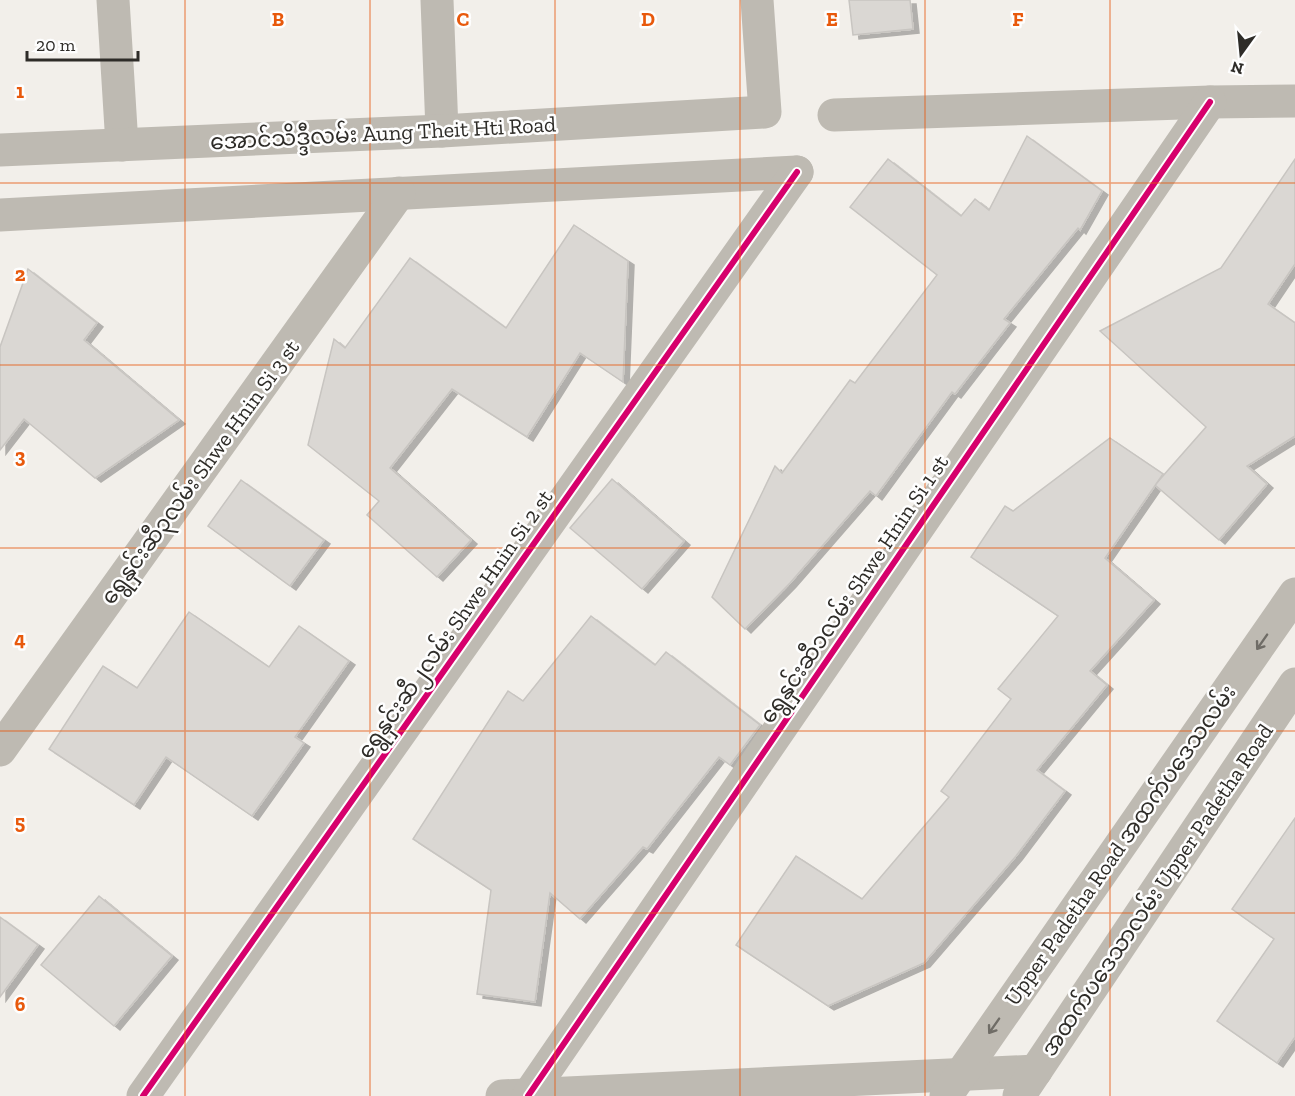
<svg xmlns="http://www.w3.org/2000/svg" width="1295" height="1096" viewBox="0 0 1295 1096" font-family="'Zilla Slab','Noto Sans Myanmar',serif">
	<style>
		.building { fill: #dad7d3; stroke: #c8c5c1; stroke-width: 1.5; filter: url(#shadow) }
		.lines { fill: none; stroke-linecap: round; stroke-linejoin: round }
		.minor { stroke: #bebab2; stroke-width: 33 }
		.cycleway-casing { stroke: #fefefe; stroke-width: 10 }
		.cycleway { stroke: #d6006c; stroke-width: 6 }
		.oneway { stroke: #6f6c66 }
		.grid { fill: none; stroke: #e8590c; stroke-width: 1.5; stroke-opacity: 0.55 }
		.labels { text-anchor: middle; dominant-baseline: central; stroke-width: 5; stroke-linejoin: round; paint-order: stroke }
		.street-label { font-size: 22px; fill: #2e2c28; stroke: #fefefe }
		.grid-label { font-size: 20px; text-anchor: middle; font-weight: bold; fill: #e8590c; stroke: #fefefe; stroke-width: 5; stroke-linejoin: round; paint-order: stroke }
	</style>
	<defs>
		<filter id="shadow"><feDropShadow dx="6" dy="4" stdDeviation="0" flood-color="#0004"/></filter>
	</defs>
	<rect width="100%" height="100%" fill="#f2efea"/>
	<!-- building -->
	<g class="building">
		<polygon points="849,0 910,0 913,29 853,35"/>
		<polygon points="1027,136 1102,191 1080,230 1078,228 1004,319 1010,323 955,394 952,392 876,496 870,491 790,583 745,629 712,597 775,466 782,473 850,380 855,383 937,275 850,207 888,159 961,216 975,199 989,210"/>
		<polygon points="1295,159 1295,264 1268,304 1295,323 1295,436 1247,466 1267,484 1219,540 1155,485 1206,427 1100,331 1221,268"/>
		<polygon points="574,225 628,261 623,382 580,353 527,437 452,389 390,468 471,540 437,577 367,515 379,501 308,445 334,339 345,348 410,258 506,328"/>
		<polygon points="28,269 97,323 84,340 179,420 95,478 24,419 0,450 0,347"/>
		<polygon points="1110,438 1163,474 1105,558 1154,600 1090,671 1107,685 1037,770 1065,791 1016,856 924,963 828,1006 736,945 796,856 862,899 949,797 941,791 1011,699 998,689 1058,616 971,557 1005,506 1013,511"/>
		<polygon points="612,479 684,541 642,589 570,528"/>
		<polygon points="241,480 324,540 290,586 208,526"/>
		<polygon points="189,612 269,667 299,626 349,661 295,737 304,743 252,816 166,757 134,805 49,749 103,666 137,688"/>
		<polygon points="591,616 655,665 666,652 760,725 730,765 719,757 647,849 643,847 580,919 550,893 535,1002 477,994 491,890 413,839 508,691 523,701"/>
		<polygon points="1295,818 1295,1037 1277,1063 1217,1021 1274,939 1232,909"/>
		<polygon points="99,896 172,956 114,1026 41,965"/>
		<polygon points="0,917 38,945 0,997"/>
	</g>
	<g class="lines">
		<!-- minor -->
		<g class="minor">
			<polyline points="113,0 122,145"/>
			<polyline points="437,0 442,131"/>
			<polyline points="834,115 1210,102 1295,101"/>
			<polyline points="0,150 442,131 765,112 757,0"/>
			<polyline points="0,215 797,172"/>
			<polyline points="0,750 399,193"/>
			<polyline points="143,1096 797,172"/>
			<polyline points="502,1096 1036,1071"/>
			<polyline points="528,1096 1210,102"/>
			<polyline points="946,1096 1295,594"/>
			<polyline points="1019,1096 1295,684"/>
		</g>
		<!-- cycleway casing -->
		<g class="cycleway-casing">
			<g id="cycleway">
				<polyline points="143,1096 797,172"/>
				<polyline points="528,1096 1210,102"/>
			</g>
		</g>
		<!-- cycleway -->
		<use href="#cycleway" class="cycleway"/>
	</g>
	<!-- one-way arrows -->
	<defs><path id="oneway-shaft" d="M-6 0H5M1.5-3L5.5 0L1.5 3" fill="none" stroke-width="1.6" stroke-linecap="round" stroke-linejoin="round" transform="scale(1.5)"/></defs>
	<g class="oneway">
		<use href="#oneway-shaft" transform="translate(1262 642) rotate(125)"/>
		<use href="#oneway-shaft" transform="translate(994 1026) rotate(125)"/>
	</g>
	<!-- grid -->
	<path class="grid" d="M 185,0 L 185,1096M 370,0 L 370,1096M 555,0 L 555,1096M 740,0 L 740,1096M 925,0 L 925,1096M 1110,0 L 1110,1096M 0,183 L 1295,183M 0,365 L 1295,365M 0,548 L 1295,548M 0,731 L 1295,731M 0,913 L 1295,913"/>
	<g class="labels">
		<!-- street labels -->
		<g class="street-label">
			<text transform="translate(383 133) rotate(-3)">အောင်သိဒ္ဒီလမ်း Aung Theit Hti Road</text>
			<text transform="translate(200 472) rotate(-54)">ရွေနှင်းဆီ၃လမ်း Shwe Hnin Si 3 st</text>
			<text transform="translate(854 589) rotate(-56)">ရွေနှင်းဆီ၁လမ်း Shwe Hnin Si 1 st</text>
			<text transform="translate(455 624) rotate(-55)">ရွေနှင်းဆီ၂လမ်း Shwe Hnin Si 2 st</text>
			<text transform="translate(1120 845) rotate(-55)">Upper Padetha Road အထက်ပဒေသလမ်း</text>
			<text transform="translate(1157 890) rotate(-56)">အထက်ပဒေသာလမ်း Upper Padetha Road</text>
		</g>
	</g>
	<g class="grid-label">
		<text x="278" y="26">B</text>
		<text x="463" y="26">C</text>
		<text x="648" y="26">D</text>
		<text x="832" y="26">E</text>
		<text x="1018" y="26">F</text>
		<text x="20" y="98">1</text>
		<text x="20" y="281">2</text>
		<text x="20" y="463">3</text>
		<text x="20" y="646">4</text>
		<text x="20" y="829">5</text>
		<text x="20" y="1011">6</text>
	</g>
	<!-- north arrow -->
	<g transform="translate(1241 54) rotate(195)" stroke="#fefefe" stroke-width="4.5" paint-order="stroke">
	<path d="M0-4.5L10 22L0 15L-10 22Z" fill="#2e2c28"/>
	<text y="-9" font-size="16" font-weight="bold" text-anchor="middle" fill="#2e2c28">N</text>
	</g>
	<!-- scale -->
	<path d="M27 51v9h111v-9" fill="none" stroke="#2e2c28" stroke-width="3"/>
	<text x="36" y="51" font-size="18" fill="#2e2c28" stroke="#fefefe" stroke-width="4.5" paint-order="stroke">20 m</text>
</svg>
